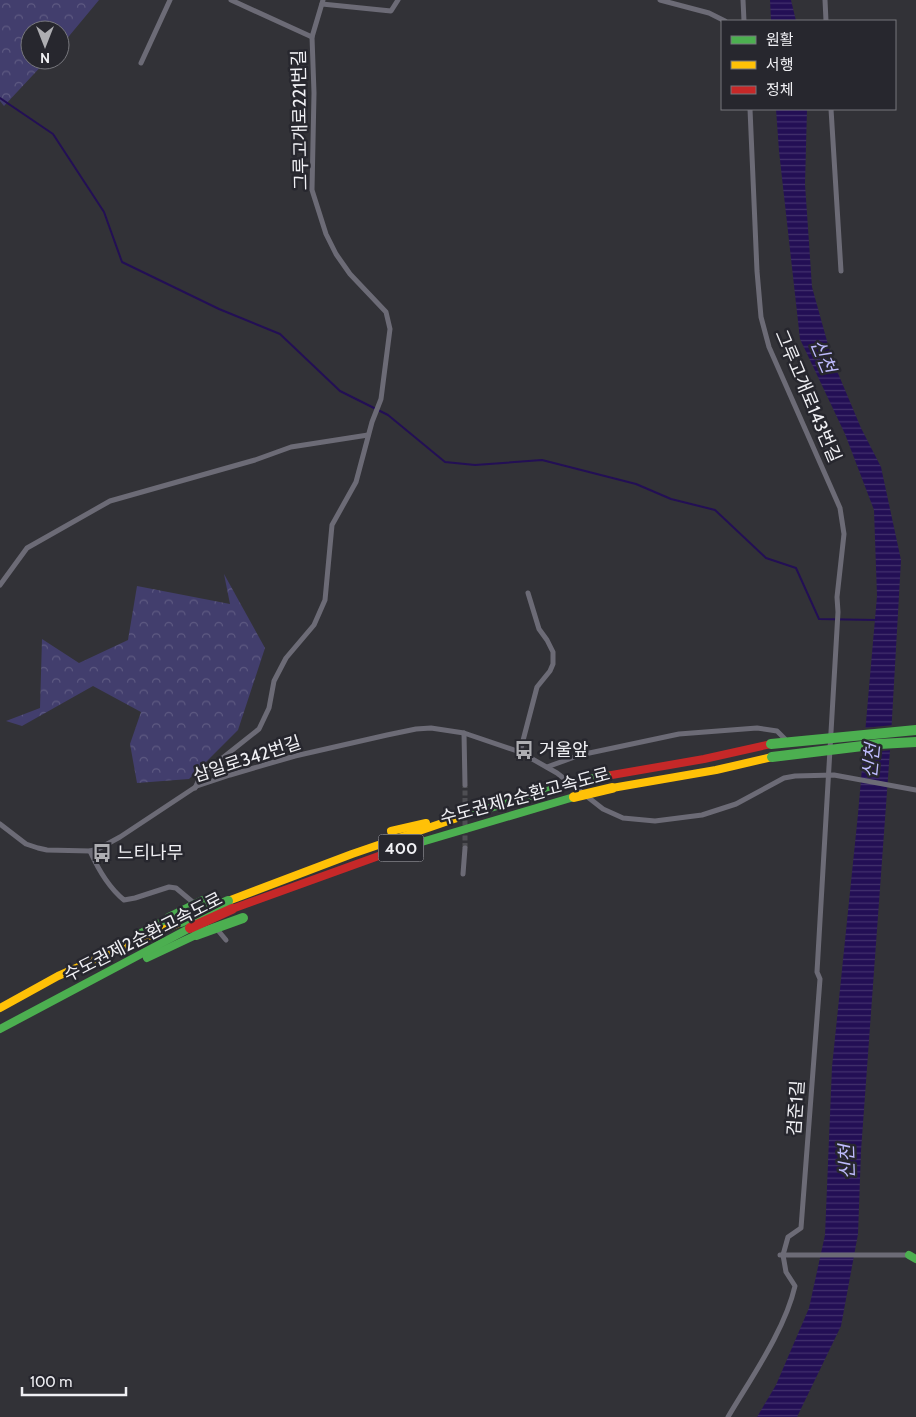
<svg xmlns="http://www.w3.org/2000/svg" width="916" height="1417" viewBox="0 0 916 1417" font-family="Cabin,'Noto Sans KR',sans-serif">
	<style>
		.forest { fill: url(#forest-crowns) }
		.water { fill: url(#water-rules) }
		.pier { fill: #323237 }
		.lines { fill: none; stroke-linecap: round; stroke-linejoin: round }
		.stream { stroke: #230f55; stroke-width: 2 }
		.street-tunnel { stroke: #4e4e53; stroke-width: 5; stroke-dasharray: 5 2.5; stroke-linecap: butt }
		.street { stroke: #6c6b76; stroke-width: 5 }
		.fast { stroke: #4caf50; stroke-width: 8 }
		.slow { stroke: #ffc107; stroke-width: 8 }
		.jam { stroke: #c62828; stroke-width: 8 }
		.fast-bridge { stroke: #4caf50; stroke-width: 10 }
		.slow-bridge { stroke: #ffc107; stroke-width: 10 }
		.jam-bridge { stroke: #c62828; stroke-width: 10 }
		.labels { text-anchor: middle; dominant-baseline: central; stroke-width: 5; stroke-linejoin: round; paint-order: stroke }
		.shield { fill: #27272e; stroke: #b4b4b9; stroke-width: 1 }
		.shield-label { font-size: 16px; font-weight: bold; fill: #f0f0f4 }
		.street-label { font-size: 18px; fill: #f0f0f4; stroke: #27272e }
		.poi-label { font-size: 18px; fill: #f0f0f4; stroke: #27272e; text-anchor: start }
		.water-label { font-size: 19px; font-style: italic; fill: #bebbfd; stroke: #27272e }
	</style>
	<defs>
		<pattern id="forest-crowns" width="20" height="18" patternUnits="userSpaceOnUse" patternTransform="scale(1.25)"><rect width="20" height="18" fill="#423e6d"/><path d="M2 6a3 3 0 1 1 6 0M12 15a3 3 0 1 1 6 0" fill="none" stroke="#5e5a82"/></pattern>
		<pattern id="water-rules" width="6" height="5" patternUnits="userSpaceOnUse" patternTransform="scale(1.25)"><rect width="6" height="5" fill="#230f55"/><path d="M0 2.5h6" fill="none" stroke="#43326e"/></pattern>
	</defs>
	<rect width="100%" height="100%" fill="#323237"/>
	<!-- forest -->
	<g class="forest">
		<polygon points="0,0 99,0 60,47 60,30 30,30 30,60 47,60 4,106 0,101"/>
		<polygon points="224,574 265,648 238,730 189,779 137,783 130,744 141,712 93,686 22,726 6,721 40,708 42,639 79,663 128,640 137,586 230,604"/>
	</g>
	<!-- water -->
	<g class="water">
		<polygon points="770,0 791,0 796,21 771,21"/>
		<polygon points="776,109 807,109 805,184 812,287 832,359 861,428 881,467 901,560 891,736 861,1151 858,1234 841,1326 797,1417 757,1417 776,1385 809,1308 825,1235 832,1067 858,814 877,596 874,510 845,434 800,339 779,151"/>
	</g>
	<!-- pier -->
	<polygon class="pier" points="894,725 892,750 861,753 863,728"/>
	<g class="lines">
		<!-- stream -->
		<polyline class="stream" points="0,98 53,134 104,212 122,262 219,309 280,334 340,391 388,415 445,462 475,465 542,460 636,484 671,499 715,510 766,558 796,568 819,619 876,620"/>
		<!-- street-tunnel -->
		<polyline class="street-tunnel" points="465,848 465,785"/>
		<!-- street -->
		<g class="street">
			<polyline points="231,0 312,37"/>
			<polyline points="660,0 709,13 725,21"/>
			<polyline points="743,0 744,21"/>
			<polyline points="825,0 826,21"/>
			<polyline points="322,4 391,11 398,0"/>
			<polyline points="141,63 170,0"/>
			<polyline points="831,109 841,271"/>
			<polyline points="0,585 27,548 110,501 255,460 291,447 368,435"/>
			<polyline points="464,733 465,785"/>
			<polyline points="520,752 537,687 550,671 553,664 553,652 547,640 539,629 528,593"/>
			<polyline points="547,767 580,755 679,734 757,728 777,731 785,739"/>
			<polyline points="195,788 201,775 259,729 269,708 274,681 286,658 314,625 325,600 332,525 356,482 372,422 381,399 390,329 386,312 350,274 336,254 326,234 312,190 314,93 312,37 323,0"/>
			<polyline points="0,824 26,844 38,848 47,850 90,851 98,849 120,837 197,786 230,775 295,756 387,735 416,729 431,728 464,733 520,752 557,773 603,809 623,818 655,821 702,815 736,804 784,778 795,776 834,775 916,790"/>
			<path d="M 90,851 C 98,869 108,887 124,900 L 135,898 L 169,887 L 176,888 L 195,904"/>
			<polyline points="463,874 465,848"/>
			<polyline points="216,928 226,940"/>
			<polyline points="780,1255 911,1255"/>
			<path d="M 728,1417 C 751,1378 785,1330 795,1286 L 786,1272 L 783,1255 L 788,1237 L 801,1228 L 820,979 L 817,972 L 838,612 L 837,597 L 844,534 L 840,508 L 769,347 L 761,317 L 757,271 L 750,109"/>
		</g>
		<!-- fast -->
		<g class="fast">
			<polyline points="457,818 563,786"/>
			<polyline points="398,849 574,797"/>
			<polyline points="141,933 169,918"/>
			<polyline points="147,958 196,935"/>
			<polyline points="0,1029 190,928"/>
			<polyline points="909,1255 916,1259"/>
		</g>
		<!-- slow -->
		<g class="slow">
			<polyline points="612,788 716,770 772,757"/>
			<polyline points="391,831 426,823"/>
			<polyline points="228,901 352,854 457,818"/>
			<polyline points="0,1008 58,976 181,922"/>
		</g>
		<!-- jam -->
		<g class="jam">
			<polyline points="606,776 704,759 771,744"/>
			<polyline points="232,909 398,849"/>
		</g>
		<!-- fast-bridge -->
		<g class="fast-bridge">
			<polyline points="771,744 916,730"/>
			<polyline points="772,757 879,744 916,742"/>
			<polyline points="563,786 606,776"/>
			<polyline points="169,918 203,901"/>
			<polyline points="181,922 228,901"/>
			<polyline points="196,935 243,918"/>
		</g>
		<!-- slow-bridge -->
		<polyline class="slow-bridge" points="574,797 612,788"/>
		<!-- jam-bridge -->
		<polyline class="jam-bridge" points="190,928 232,909"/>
	</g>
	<!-- icons -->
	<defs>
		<g id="bus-bare" transform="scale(1.5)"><path d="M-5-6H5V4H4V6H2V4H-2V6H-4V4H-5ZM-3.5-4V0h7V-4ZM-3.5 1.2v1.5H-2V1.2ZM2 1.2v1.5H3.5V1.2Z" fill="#aeaeb2" stroke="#27272e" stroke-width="2.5" paint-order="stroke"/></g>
	</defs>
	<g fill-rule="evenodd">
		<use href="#bus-bare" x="524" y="750"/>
		<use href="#bus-bare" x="102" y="853"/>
	</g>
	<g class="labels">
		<!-- shield labels -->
		<rect class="shield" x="378.5" y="834.5" width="45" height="27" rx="4"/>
		<g class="shield-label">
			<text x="401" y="848">400</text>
		</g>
		<!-- street labels -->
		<g class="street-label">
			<text transform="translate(300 120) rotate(-91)">그루고개로221번길</text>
			<text transform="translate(808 396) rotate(67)">그루고개로143번길</text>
			<text transform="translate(247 759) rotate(-18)">삼일로342번길</text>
			<text transform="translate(525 796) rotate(-15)">수도권제2순환고속도로</text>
			<text transform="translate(143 937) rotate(-27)">수도권제2순환고속도로</text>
			<text transform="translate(796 1108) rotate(-86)">검준1길</text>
		</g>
		<!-- poi labels -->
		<g class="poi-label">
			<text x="539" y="750">거울앞</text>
			<text x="117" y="853">느티나무</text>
		</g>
		<!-- water labels -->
		<g class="water-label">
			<text transform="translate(823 356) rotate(67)">신천</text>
			<text transform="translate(871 761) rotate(-84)">신천</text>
			<text transform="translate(847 1162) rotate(-92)">신천</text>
		</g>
	</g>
	<!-- legend -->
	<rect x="721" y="20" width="175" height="90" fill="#27272e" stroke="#77777d"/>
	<rect x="731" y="36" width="25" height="8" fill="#4caf50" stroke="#77777d"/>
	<text x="766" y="45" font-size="15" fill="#f0f0f4">원활</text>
	<rect x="731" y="61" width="25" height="8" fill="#ffc107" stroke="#77777d"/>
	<text x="766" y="70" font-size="15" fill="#f0f0f4">서행</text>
	<rect x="731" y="86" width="25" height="8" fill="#c62828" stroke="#77777d"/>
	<text x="766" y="95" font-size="15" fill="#f0f0f4">정체</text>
	<!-- north arrow -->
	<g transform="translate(45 45) rotate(180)"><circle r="24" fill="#27272e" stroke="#77777d"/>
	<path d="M0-4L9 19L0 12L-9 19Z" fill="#aeaeb2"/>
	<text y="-8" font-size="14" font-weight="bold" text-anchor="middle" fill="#f0f0f4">N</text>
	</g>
	<!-- scale -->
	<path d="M22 1387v8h104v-8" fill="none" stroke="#f0f0f4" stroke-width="2.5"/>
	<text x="30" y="1387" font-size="15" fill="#f0f0f4" stroke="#27272e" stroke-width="4" paint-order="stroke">100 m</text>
</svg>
